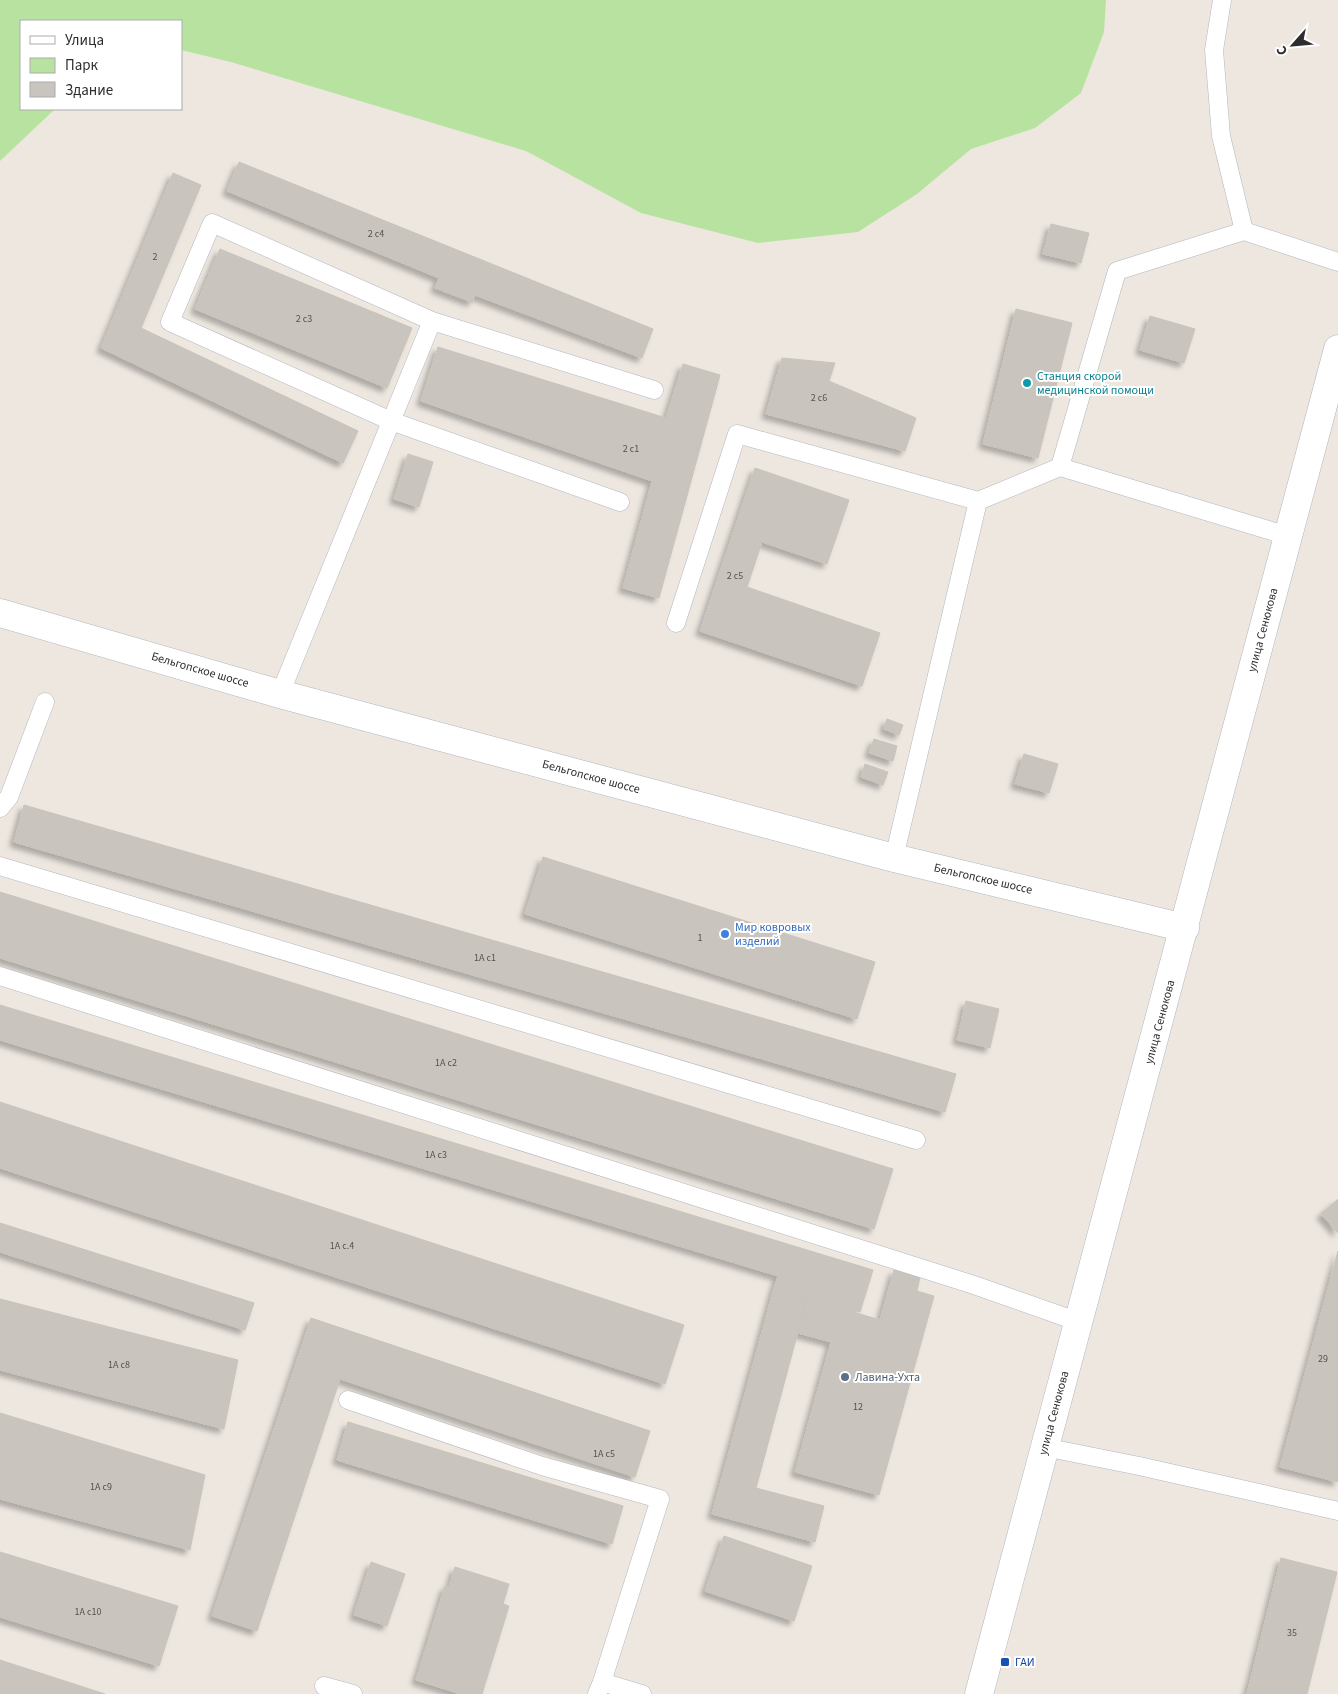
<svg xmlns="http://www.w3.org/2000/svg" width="1338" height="1694" viewBox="0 0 1338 1694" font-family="'Source Sans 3',sans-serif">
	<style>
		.green { fill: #b8e29f }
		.building { fill: #c9c5be; stroke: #c9c3b9; filter: url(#shadow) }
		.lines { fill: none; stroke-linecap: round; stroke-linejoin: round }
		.lane-casing { stroke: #b3b6bf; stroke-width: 19 }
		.secondary-casing { stroke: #b3b6bf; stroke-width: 29 }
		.lane { stroke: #fff; stroke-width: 18 }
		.secondary { stroke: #fff; stroke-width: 28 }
		.culture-dot { fill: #0f9aa8; stroke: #fff; stroke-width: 2 }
		.shop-dot { fill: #3f7fe0; stroke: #fff; stroke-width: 2 }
		.service-dot { fill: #5c6f8a; stroke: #fff; stroke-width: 2 }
		.transit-dot { fill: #1a4fb4; stroke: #fff; stroke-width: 2 }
		.labels { text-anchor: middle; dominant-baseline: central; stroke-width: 4; stroke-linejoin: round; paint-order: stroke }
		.number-label { font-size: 10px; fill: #545351 }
		.culture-label { font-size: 12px; fill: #0d838f; stroke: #fff; text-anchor: start }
		.street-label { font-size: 12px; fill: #2d2d2d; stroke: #fff }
		.shop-label { font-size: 12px; fill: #366cbe; stroke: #fff; text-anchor: start }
		.service-label { font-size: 12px; fill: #4e5e75; stroke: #fff; text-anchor: start }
		.transit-label { font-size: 12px; fill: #164399; stroke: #fff; text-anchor: start }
	</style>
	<defs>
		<filter id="shadow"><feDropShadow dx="-4.5" dy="4.5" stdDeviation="2.5" flood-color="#0004"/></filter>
	</defs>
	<rect width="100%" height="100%" fill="#ede7e0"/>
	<!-- green -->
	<polygon class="green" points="0,0 1106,0 1104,32 1081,93 1035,128 971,149 917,194 858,232 758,243 641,213 526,151 231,62 181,50 181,21 21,21 21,109 55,109 0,161"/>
	<!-- building -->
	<g class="building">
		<polygon points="239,162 653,329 642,358 475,295 472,302 435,288 439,278 227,191"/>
		<polygon points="173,173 201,185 141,328 358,431 343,463 101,348"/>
		<polygon points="1051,224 1089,233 1081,263 1043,254"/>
		<polygon points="220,249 412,328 387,388 195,309"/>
		<polygon points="1016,309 1072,323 1038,458 983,444"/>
		<polygon points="1150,316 1195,329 1184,363 1140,350"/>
		<polygon points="438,347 666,418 683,364 720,375 659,598 623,588 652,481 421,401"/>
		<polygon points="782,358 835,363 829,381 916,418 905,451 766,414"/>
		<polygon points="408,454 433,462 419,507 394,499"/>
		<polygon points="755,468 849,500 827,564 762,542 747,587 880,633 862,686 700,631"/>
		<polygon points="887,719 903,725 899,735 884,729"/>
		<polygon points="874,739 897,746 893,761 869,753"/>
		<polygon points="1024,754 1058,764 1049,793 1015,784"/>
		<polygon points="865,764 888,772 883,785 861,777"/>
		<polygon points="24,805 956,1074 945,1112 14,842"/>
		<polygon points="543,857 875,962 857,1019 525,914"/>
		<polygon points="0,892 893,1169 874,1229 0,958"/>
		<polygon points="966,1001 999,1009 990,1048 957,1040"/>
		<polygon points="0,1005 873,1270 860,1312 774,1288 778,1276 0,1040"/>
		<polygon points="0,1102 684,1325 665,1384 0,1168"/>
		<polygon points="1338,1199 1338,1233 1321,1214"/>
		<polygon points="0,1223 254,1303 245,1330 0,1252"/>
		<polygon points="1338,1251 1338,1482 1280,1467"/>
		<polygon points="894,1270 920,1277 917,1291 934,1296 879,1495 795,1472 831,1342 798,1333 807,1298 880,1320"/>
		<polygon points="774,1288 807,1298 756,1488 824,1506 815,1542 712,1514"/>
		<polygon points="0,1299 238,1360 224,1429 0,1370"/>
		<polygon points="311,1318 650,1431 635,1477 340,1379 257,1631 212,1616"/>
		<polygon points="0,1413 205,1475 190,1550 0,1499"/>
		<polygon points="348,1422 623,1506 612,1544 337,1460"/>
		<polygon points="724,1536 812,1566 794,1621 705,1591"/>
		<polygon points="0,1552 178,1606 159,1666 0,1617"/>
		<polygon points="1281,1558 1337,1572 1307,1694 1247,1694"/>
		<polygon points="371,1562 405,1574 387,1626 354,1615"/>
		<polygon points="455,1567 509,1584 503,1604 509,1606 482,1694 461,1694 416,1680 445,1586 449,1587"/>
		<polygon points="0,1660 105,1694 0,1694"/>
	</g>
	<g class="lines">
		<!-- lane casing -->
		<g class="lane-casing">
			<g id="lane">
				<polyline points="1222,0 1214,50 1221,136 1244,231"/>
				<polyline points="620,502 391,421 170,322 212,223 432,321 654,390"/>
				<polyline points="1288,536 1060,467 1117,271 1244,231 1338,262"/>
				<polyline points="676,623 737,434 978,501"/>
				<polyline points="280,694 432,321"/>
				<polyline points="0,808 9,797 45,702"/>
				<polyline points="894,858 978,501 1060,467"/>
				<polyline points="0,866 916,1140"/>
				<polyline points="0,976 974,1285 1079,1322"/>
				<polyline points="348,1400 542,1466 660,1499 602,1682"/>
				<polyline points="1044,1447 1139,1466 1338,1511"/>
				<polyline points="324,1686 353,1694"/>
				<polyline points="597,1694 602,1682 642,1694"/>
			</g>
		</g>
		<!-- secondary casing -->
		<g class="secondary-casing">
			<g id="secondary">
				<polyline points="0,613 280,694 894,858 1185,928"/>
				<polyline points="979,1694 1338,349"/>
			</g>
		</g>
		<!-- lane -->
		<use href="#lane" class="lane"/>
		<!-- secondary -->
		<use href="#secondary" class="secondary"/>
	</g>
	<!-- markers -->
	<circle class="culture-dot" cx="1027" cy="383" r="5"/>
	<circle class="shop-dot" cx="725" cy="934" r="5"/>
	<circle class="service-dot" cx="845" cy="1377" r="5"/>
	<rect class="transit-dot" x="1000" y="1657" width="10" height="10" rx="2.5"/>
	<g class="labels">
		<!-- number labels -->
		<g class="number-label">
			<text x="376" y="234">2 с4</text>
			<text x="155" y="257">2</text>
			<text x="304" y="319">2 с3</text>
			<text x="819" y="398">2 с6</text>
			<text x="631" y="449">2 с1</text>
			<text x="735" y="576">2 с5</text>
			<text x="700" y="938">1</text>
			<text x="485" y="958">1А с1</text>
			<text x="446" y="1063">1А с2</text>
			<text x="436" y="1155">1А с3</text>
			<text x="342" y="1246">1А с.4</text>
			<text x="1323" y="1359">29</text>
			<text x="119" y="1365">1А с8</text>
			<text x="858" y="1407">12</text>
			<text x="604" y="1454">1А с5</text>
			<text x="101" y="1487">1А с9</text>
			<text x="88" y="1612">1А с10</text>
			<text x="1292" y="1633">35</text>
		</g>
		<!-- culture labels -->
		<g class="culture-label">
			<text x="1037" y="376">Станция скорой<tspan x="1037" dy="14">медицинской помощи</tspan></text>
		</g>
		<!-- street labels -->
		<g class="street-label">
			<text transform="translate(1263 630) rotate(-75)">улица Сенюкова</text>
			<text transform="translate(200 670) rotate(16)">Бельгопское шоссе</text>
			<text transform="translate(591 777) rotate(15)">Бельгопское шоссе</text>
			<text transform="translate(983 879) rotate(13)">Бельгопское шоссе</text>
			<text transform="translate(1160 1022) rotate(-75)">улица Сенюкова</text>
			<text transform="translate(1054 1413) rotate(-75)">улица Сенюкова</text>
		</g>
		<!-- shop labels -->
		<g class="shop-label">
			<text x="735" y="927">Мир ковровых<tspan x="735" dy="14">изделий</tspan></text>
		</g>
		<!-- service labels -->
		<g class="service-label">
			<text x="855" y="1377">Лавина-Ухта</text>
		</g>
		<!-- transit labels -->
		<g class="transit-label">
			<text x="1015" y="1662">ГАИ</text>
		</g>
	</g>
	<!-- legend -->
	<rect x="20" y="20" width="162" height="90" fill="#ffffff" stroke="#ababab"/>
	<rect x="30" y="36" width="25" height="8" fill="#ffffff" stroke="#ababab"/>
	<text x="65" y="45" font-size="15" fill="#2d2d2d">Улица</text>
	<rect x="30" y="58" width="25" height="15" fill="#b8e29f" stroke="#ababab"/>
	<text x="65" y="70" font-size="15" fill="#2d2d2d">Парк</text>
	<rect x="30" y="82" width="25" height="15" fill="#c9c5be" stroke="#ababab"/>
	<text x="65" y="95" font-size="15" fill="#2d2d2d">Здание</text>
	<!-- north arrow -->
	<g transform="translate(1293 45) rotate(243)" stroke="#ffffff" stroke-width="4" paint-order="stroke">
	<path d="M0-4L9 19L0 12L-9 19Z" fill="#2d2d2d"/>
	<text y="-8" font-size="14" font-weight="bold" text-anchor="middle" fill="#2d2d2d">С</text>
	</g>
</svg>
